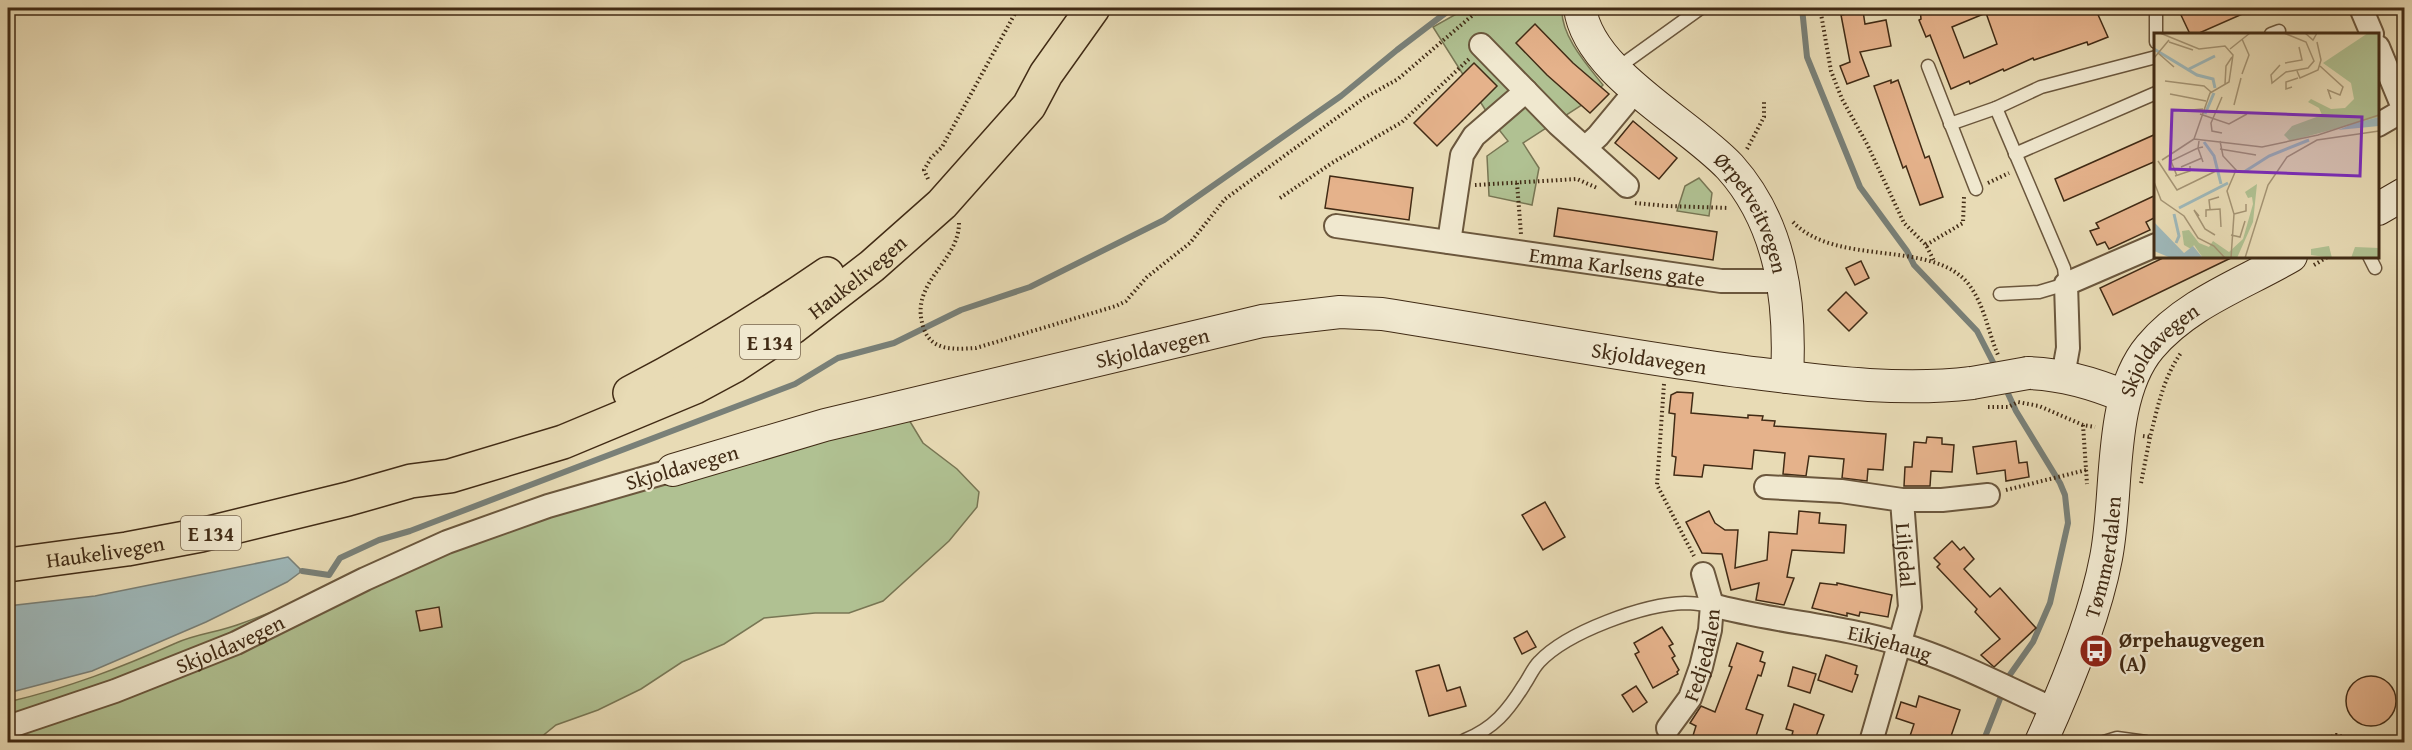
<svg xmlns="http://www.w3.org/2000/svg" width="2412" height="750" viewBox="0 0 2412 750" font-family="'Gentium Book Plus',serif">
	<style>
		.green { fill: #b0c192; stroke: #787654; stroke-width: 1.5 }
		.water { fill: #9eb8ba; stroke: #798078; stroke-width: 1.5 }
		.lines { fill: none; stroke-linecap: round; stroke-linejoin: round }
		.stream { stroke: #798078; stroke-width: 6 }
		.building { fill: #e5b28b; stroke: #412b15; stroke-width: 1.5; fill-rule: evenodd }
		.lane-casing { stroke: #6b573d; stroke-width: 15 }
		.street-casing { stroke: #6b573d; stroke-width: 26 }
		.secondary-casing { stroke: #412b15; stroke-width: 34 }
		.highway-casing { stroke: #412b15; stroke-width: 36 }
		.path { stroke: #412b15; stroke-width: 4; stroke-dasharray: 1.5 3; stroke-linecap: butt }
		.lane { stroke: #f0e8cf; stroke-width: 12 }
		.street { stroke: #f0e8cf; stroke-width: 22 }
		.secondary { stroke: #f0e8cf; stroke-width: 32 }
		.highway { stroke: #e8dbb5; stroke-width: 33 }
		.secondary-bridge-casing { stroke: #412b15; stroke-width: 34; stroke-linecap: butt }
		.secondary-bridge { stroke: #f0e8cf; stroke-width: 32 }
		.labels { text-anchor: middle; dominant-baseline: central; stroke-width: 4.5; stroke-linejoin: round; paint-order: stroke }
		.shield { fill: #f0e8cf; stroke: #76644d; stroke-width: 1.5 }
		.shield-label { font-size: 20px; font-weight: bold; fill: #412b15 }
		.street-label { font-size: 21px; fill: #412b15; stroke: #f0e8cf }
		.poi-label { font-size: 21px; font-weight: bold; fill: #412b15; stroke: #f0e8cf; text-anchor: start }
		.inset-river { fill: none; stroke: #9eb8ba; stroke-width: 3 }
		.inset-road { fill: none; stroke: #a59575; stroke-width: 1.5 }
		.view { fill: #7b2cbf; fill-opacity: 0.15; stroke: #7b2cbf; stroke-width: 3 }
		.inset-edge { fill: none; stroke: #412b15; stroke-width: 3 }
	</style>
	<rect width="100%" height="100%" fill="#e8dbb5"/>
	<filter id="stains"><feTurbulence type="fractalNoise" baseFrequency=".00333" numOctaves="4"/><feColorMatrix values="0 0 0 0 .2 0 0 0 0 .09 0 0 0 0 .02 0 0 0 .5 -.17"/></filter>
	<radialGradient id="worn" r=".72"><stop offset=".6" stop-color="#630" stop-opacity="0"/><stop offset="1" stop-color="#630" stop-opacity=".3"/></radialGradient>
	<!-- green -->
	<g class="green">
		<path d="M 1467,8 L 1562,8 C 1560,35 1587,65 1603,85 L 1585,103 L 1523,143 L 1539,168 L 1532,205 L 1489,196 L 1487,156 L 1508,141 L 1493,122 L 1433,27 Z"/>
		<polygon points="1699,178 1712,193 1709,216 1677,211 1685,186"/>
		<path d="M 903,410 L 923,443 L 957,469 L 979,492 L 977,507 L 949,541 L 883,601 L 849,613 L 815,613 L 764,618 L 724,644 L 682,662 L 641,689 L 598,710 L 556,725 L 535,742 L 8,742 L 8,702 C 68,688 120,668 176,643 C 195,634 218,632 237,625 C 289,606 340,585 389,560 Z"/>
	</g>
	<!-- water -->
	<polygon class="water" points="288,557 302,571 287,582 206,622 92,671 8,693 8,606 95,596"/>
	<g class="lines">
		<!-- stream -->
		<g class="stream">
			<polyline points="1802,8 1807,57 1860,187 1907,251 1914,265 1977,331 1997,370"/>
			<polyline points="302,571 329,575 340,558 379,540 410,531 795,384 838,358 894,343 961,310 1030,287 1164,220 1341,96 1397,50 1452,8"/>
			<polyline points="1983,742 2009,676 2033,642 2050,603 2068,523 2065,495 2060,483 2016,411 2005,387"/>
		</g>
	</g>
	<!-- building -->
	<g class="building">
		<path d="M 1920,8 L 2095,8 L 2108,37 L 2088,45 L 2087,42 L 2034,60 L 2033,58 L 2004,71 L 2003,69 L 1970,84 L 1969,81 L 1951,89 L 1930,35 L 1926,37 L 1919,20 L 1921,19 ZM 1986,13 L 1997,44 L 1964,58 L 1952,27 Z"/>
		<polygon points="2194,8 2256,8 2197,34 2190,34 2180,13"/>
		<polygon points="1863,11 1865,24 1886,20 1891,46 1860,52 1869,76 1847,84 1840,66 1850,62 1841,15"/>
		<polygon points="1535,24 1573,63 1609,94 1590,113 1547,75 1516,43"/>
		<polygon points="1474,63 1497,86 1437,146 1414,123"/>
		<polygon points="1891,80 1891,83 1898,80 1925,158 1929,156 1943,197 1920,205 1906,166 1903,168 1874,86"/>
		<polygon points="1633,121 1677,158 1659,179 1615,143"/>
		<polygon points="2156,134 2156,161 2064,201 2055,179"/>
		<polygon points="1330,176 1413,188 1409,220 1325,208"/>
		<polygon points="2156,195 2156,217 2146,222 2150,230 2109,249 2105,242 2097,245 2090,231 2099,228 2096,223"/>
		<polygon points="1558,208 1717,232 1713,260 1554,236"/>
		<polygon points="2167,256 2235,256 2113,315 2100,288"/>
		<polygon points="1861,261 1869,278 1855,285 1846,268"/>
		<polygon points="1846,292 1867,313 1849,331 1828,310"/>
		<polygon points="1677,392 1693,393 1691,413 1748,418 1748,415 1763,416 1762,420 1775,421 1774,426 1886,434 1883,470 1868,469 1867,481 1842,478 1844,459 1809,456 1806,476 1783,474 1785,453 1754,450 1752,469 1704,465 1702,477 1674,475 1676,457 1672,456 1675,414 1669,413 1671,395"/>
		<polygon points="1927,437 1942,438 1942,444 1954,445 1952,472 1931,471 1930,486 1904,486 1905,467 1912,467 1914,442 1926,443"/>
		<polygon points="2016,441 2019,463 2027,462 2029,477 2006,481 2005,470 1977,474 1973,447"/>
		<polygon points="1545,502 1565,537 1543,550 1522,515"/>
		<polygon points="1709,511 1715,523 1725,530 1738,530 1735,568 1767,560 1769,532 1797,534 1799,511 1820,513 1819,523 1846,525 1844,553 1792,550 1787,577 1794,578 1784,605 1756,600 1759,583 1731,590 1722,554 1702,553 1686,522"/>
		<polygon points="1952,541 1960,550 1964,547 1974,559 1964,569 1990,597 2000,588 2036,628 1994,667 1981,655 2000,639 1975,612 1977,609 1937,567 1940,564 1934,558"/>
		<polygon points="1820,583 1837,585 1837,583 1892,595 1888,617 1860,612 1859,616 1847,613 1847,616 1812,608"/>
		<polygon points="439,607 442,627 420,631 416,611"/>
		<polygon points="1662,627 1673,644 1669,646 1675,656 1672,658 1679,670 1677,672 1678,674 1653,688 1635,654 1639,652 1634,643"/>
		<polygon points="1527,631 1536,647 1522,654 1514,638"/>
		<polygon points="1737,643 1763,652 1760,661 1765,663 1761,676 1758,675 1746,709 1763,715 1754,742 1691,742 1696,726 1690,723 1701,706 1715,712 1732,667 1729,666"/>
		<polygon points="1826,655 1857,666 1855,674 1858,675 1852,692 1818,680"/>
		<polygon points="1439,665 1447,691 1460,687 1466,706 1429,716 1416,671"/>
		<polygon points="1793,667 1816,674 1810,693 1788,686"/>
		<circle cx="2371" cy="701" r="25"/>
		<polygon points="1636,686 1647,702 1633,712 1622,695"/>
		<polygon points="1919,696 1960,710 1949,742 1908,742 1914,724 1896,718 1901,702 1916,707"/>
		<polygon points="1794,704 1824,715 1814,742 1792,735 1793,731 1786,729"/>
	</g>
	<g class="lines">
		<!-- lane casing -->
		<g class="lane-casing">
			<g id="lane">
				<polyline points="2271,34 2279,31"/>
				<polyline points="2156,42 2156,8"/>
				<polyline points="1928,66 1976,189"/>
				<polyline points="1616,69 1701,8"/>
				<polyline points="1996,108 2064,268 2066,284 2039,292 2000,294"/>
				<polyline points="1950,124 1996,108 2041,87 2156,57"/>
				<polyline points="2015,154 2156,93"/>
				<polyline points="2369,256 2375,268"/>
				<path d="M 1465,740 C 1494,728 1508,711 1524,685 C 1529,678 1533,668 1539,662 C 1567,632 1644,604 1685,603 C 1694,603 1703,605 1712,605"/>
				<polyline points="2104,742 2117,738 2146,742"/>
			</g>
		</g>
		<!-- street casing -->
		<g class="street-casing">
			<g id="street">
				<polyline points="2361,8 2372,34"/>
				<polyline points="1481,45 1558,124 1627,186"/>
				<polyline points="2378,47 2404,110 2378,125"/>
				<polyline points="1585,148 1598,136 1637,89"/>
				<path id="s1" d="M 1336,226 L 1721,281 L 1783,281"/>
				<polyline points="1449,242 1462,155 1474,136 1526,91"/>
				<polyline points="2063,376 2068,348 2066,284 2156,245"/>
				<path id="s2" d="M 1766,487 L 1841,491 L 1902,500 L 1910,607 L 1871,742"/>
				<polyline points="1902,500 1942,500 1988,495"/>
				<path id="s3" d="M 1712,605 C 1774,622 1839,625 1900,644 C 1954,660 2004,687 2056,710"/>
				<path id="s4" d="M 8,727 L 115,691 L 236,643 L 365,579 L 447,542 L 548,506 L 673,470"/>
				<path id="s5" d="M 1668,728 L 1690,698 L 1701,667 L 1710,630 L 1712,605 L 1703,574"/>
			</g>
		</g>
		<!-- secondary casing -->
		<g class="secondary-casing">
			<g id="secondary">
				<path id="s6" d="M 1580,8 C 1588,72 1688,122 1730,167 C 1782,225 1791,303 1787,377"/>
				<polyline points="2378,209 2404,194"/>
				<path d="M 2028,373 C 2062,374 2093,383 2124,396"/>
				<path id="s7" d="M 673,470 L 825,425 L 1262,321 L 1340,312 L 1382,314 C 1503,333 1624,356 1746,372 C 1821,381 1897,392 1972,383"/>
				<path id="s8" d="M 2041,742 C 2066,687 2095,616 2106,558 C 2119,493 2107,398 2150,347 C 2187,303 2243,284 2291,256"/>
			</g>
		</g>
		<!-- highway casing -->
		<g class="highway-casing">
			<g id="highway">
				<path d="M 630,393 C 698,358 763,318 827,274"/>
				<path id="s9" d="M 8,565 L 127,549 L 201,535 L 348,499 L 411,481 L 450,476 L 563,442 L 695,387 L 734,366 L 793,327 L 872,266 L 942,204 L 1029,106 L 1046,74 L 1093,8"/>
			</g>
		</g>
		<!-- path -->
		<g class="path">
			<polyline points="1820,8 1831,71 1842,99 1867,144 1904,223 1926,245 1934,261"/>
			<polyline points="1747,149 1764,117 1764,100"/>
			<polyline points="928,179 924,170 931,158 942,147 1018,8"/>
			<polyline points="1517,183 1521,234"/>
			<polyline points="1988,183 2009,173"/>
			<polyline points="1475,185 1577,179 1597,188"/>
			<polyline points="1280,198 1332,163 1402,122 1469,59"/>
			<polyline points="1635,203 1667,206 1729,208"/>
			<path d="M 1793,222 C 1837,268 1935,238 1970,286 C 1985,307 1988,332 1998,355"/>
			<path d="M 959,223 C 959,263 907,283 924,329 C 932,352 956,349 976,348 L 1116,306 L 1126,301 L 1147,277 L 1190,243 L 1225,199 L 1364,98 L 1398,79 L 1481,8"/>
			<polyline points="1926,245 1963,223 1964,197"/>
			<polyline points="2314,265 2329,256"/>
			<polyline points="1664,384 1657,485 1694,556"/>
			<polyline points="1988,407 2008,407 2018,402 2039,406 2083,425 2095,427"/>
			<polyline points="2083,425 2087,484"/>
			<path d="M 2143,436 L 2150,437 C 2158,407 2163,378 2181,353"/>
			<polyline points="2141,483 2150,437"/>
			<polyline points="2006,490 2086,470"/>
			<polyline points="2319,742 2336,735 2365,742"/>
		</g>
		<!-- lane -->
		<use href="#lane" class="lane"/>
		<!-- street -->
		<use href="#street" class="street"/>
		<!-- secondary -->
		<use href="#secondary" class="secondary"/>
		<!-- highway -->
		<use href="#highway" class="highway"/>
		<!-- secondary-bridge casing -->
		<g class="secondary-bridge-casing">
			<polyline id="secondary-bridge" points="1972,383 2028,373"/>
		</g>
		<!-- secondary-bridge -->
		<use href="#secondary-bridge" class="secondary-bridge"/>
	</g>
	<!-- icons -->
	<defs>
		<g id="bus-disc" transform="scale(1.725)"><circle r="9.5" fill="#8f2418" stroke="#f0e8cf"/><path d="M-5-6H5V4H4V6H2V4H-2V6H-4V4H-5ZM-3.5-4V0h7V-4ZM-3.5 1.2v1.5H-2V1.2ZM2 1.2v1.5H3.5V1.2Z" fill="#fff"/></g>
	</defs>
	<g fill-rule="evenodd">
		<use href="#bus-disc" x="2096" y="651"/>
	</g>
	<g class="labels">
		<!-- shield labels -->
		<g class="shield">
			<rect x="740" y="325" width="60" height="34" rx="4.5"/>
			<rect x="181" y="516" width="60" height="34" rx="4.5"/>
		</g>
		<g class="shield-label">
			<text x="770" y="342">E 134</text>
			<text x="211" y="533">E 134</text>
		</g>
		<!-- street labels -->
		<g class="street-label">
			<text stroke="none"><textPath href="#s6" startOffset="274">Ørpetveitvegen</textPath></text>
			<text stroke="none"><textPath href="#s1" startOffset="284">Emma Karlsens gate</textPath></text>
			<text stroke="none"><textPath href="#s9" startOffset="909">Haukelivegen</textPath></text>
			<text stroke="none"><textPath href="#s7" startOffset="495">Skjoldavegen</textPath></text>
			<text stroke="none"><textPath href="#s8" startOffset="417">Skjoldavegen</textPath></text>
			<text stroke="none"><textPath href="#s7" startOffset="999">Skjoldavegen</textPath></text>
			<text transform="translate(682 467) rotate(-16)">Skjoldavegen</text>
			<text stroke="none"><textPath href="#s9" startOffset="98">Haukelivegen</textPath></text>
			<text stroke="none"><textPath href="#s8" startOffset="196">Tømmerdalen</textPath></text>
			<text stroke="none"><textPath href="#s2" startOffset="192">Liljedal</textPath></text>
			<text stroke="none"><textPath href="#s4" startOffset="237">Skjoldavegen</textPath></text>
			<text stroke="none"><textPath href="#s3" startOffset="182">Eikjehaug</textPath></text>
			<text stroke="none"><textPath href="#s5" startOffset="82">Fedjedalen</textPath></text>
		</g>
		<!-- poi labels -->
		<g class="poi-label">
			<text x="2119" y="639">Ørpehaugvegen<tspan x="2119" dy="24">(A)</tspan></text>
		</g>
	</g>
	<!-- overview -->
	<g transform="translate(2154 33)">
		<rect width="225" height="225" fill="#e8dbb5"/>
		<path d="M 214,0 L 225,0 L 225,84 L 136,108 L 130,102 L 138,93 L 168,82 L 165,75 L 154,69 L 157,66 L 177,76 L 191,75 L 200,66 L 197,50 L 169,30 ZM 103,151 L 99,189 L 83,225 L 49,225 L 40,212 L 37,216 L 30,212 L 28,198 L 35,197 L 45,210 L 55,214 L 59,208 L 75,219 L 89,206 L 99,171 L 98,164 L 94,165 L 91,159 ZM 175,213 L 178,225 L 157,222 L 157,216 ZM 201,214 L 225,215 L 225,225 L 197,225 Z" fill="#b0c192"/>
		<path d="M 225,84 L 225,93 L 184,97 L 201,90 ZM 0,189 L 30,220 L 39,213 L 49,225 L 17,225 L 0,218 Z" fill="#9eb8ba"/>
		<path class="inset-river" d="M 0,16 L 43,42 L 59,46 L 61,55M 35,36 L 61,23M 51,81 L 60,60M 50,109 L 60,123 L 67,151M 90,139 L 115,123 L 155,107M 25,175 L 74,150M 20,181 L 25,203 L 22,210"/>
		<path class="inset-road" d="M 6,0 L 45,16 L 71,13 L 79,22 L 75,49 L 56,60 L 40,106M 151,0 L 159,7 L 163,0M 15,9 L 39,17M 76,16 L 96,0M 4,20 L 20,34M 0,25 L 15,7M 131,30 L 148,27 L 145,14M 126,32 L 117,42 L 118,50 L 132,39 L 154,35 L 160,28 L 152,9 L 130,0M 166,33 L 189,54 L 186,62 L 174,57 L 177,66M 143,38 L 146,45 L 164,37 L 167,27 L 163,9M 88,41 L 95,22 L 88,6M 11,48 L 50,53 L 57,59M 71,51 L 72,33 L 78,24M 138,54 L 132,56 L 132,49 L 144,45M 16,61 L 52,68M 68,64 L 57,90 L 58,98 L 68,100M 80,72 L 87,45M 26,78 L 49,76M 46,81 L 75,91 L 93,81M 40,106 L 108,114 L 164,102 L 225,82M 66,108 L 69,123 L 82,137 L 73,158 L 80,181 L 77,225M 66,116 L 102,122M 8,127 L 40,106M 4,128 L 23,157 L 62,138M 49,129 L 44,115 L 49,114M 27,134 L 48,125M 21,143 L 36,138 L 36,133M 23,143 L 17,128 L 44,115 L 45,108M 0,149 L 7,167 L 30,183 L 44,205 L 60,213 L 71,225M 56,176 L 55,167 L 65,164M 80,181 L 92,178 L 92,171M 45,183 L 40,177 L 51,196 L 61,202M 52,184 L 52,177 L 66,176 L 67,194M 77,202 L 86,204 L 91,188M 91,225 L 114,152 L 133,124 L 163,107 L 225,98"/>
		<path class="view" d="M 18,77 L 208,84 L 206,143 L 16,136 Z"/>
		<rect width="225" height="225" class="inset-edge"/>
	</g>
	<!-- margin -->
	<rect width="2412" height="750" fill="none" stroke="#e8dbb5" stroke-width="30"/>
	<rect x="9" y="9" width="2394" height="732" fill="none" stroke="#412b15" stroke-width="3"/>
	<rect x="15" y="15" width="2382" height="720" fill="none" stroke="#412b15" stroke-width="1.5"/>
	<rect width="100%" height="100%" filter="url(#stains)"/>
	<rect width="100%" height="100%" fill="url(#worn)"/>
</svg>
